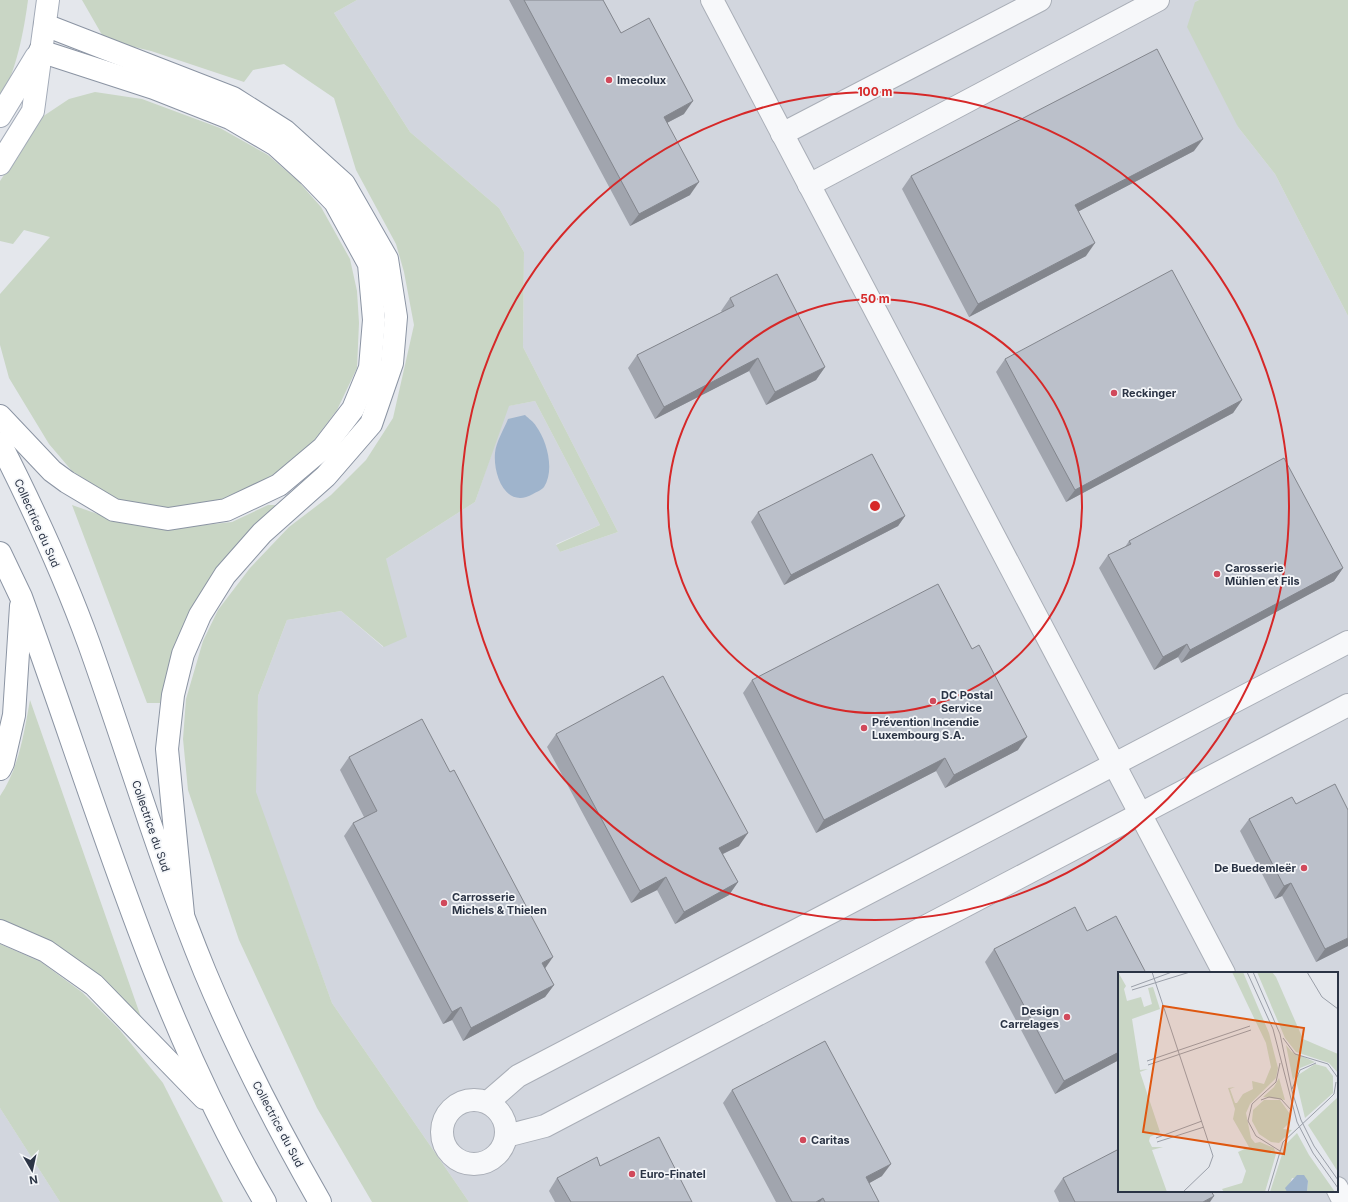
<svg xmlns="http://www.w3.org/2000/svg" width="1348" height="1202" viewBox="0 0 1348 1202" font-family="Inter,sans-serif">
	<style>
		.built { fill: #d2d6de; fill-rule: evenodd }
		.green { fill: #c9d6c5 }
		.water { fill: #9fb4cc }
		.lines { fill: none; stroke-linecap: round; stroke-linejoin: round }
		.minor-casing { stroke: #a9aeb7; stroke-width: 24 }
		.primary-casing { stroke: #a3abb8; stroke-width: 24 }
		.motorway-casing { stroke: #8b94a3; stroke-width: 24 }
		.minor { stroke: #f7f8fa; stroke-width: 22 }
		.primary { stroke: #fff; stroke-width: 22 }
		.motorway { stroke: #fff; stroke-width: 22 }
		.wall { fill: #a1a5ae }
		.shaded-wall { fill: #83868d }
		.building { fill: #bbc0ca; stroke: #83868d }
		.ring { fill: none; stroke: #d62828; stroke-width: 2 }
		.poi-dot { fill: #d1495b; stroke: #f4f6f9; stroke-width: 1.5 }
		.labels { text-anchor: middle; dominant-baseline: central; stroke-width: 3.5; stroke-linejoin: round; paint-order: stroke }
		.poi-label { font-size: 11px; font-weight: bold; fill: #2b3445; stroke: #f4f6f9; text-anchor: start }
		.street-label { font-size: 11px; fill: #2b3445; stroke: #f4f6f9 }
		.inset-road { fill: none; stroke: #9a9fa9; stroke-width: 1 }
		.view { fill: #df570f; fill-opacity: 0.15; stroke: #df570f; stroke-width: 2 }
		.inset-edge { fill: none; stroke: #2b3445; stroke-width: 2 }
		.centre { fill: #d62828; stroke: #f4f6f9; stroke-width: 2 }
		.ring-label { font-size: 12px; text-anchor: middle; font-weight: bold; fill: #d62828; stroke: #f4f6f9; stroke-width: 3.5; stroke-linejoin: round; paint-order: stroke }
	</style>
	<rect width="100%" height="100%" fill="#e4e7ec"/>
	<!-- built -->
	<g class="built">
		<path d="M 357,0 L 1199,0 L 1195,2 L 1238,127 L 1275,174 L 1348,316 L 1348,1202 L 469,1202 L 332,1003 L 255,792 L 258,696 L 287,620 L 341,611 L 383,647 L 386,559 L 475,502 L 508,406 L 535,401 L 600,525 L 556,544 L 560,552 L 618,532 L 523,347 L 524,252 L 499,208 L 410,132 L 334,13 ZM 1119,973 L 1337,973 L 1337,1191 L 1119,1191 Z"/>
		<polygon points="0,1108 60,1202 0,1202"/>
	</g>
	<!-- green -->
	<g class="green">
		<path d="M 0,0 L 28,0 C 24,31 16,72 0,99 Z"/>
		<polygon points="82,0 357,0 334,13 410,132 499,208 524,252 523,347 618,532 560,552 556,545 600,525 535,401 509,406 475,502 386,559 407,637 384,647 341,611 287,620 258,696 256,792 332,1003 469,1202 372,1202 317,1108 239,940 188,790 183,739 186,699 203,641 218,610 250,568 289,527 331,495 366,460 393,418 414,325 404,272 396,244 356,170 334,98 284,64 253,70 244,82 151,51 105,40"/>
		<polygon points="1199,0 1348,0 1348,316 1275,174 1238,127 1187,27 1195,2"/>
		<polygon points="95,92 142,99 220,128 268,155 298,181 321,207 350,259 357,291 359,323 357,368 337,410 312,443 272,476 222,502 168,509 116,499 72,471 49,444 9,378 0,345 0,294 50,237 24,230 13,244 0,241 0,181 42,117 69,99"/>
		<polygon points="72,505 112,519 168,529 232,522 268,505 280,505 173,652 160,703 147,703"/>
		<path d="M 30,700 L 142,1020 L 0,923 L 0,796 C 19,768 24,733 30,700 Z"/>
		<polygon points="0,944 41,962 83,993 119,1029 163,1083 223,1202 60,1202 0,1108"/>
	</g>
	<!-- water -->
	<path class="water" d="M 525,415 C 529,419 534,422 536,426 C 547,441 555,470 544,487 C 542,490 536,492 533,494 C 506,510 493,475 495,453 C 496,442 504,429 508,419 Z"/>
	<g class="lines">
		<!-- minor casing -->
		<g class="minor-casing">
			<g id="minor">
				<polyline points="712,0 1224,973"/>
				<polyline points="782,134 1040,0"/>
				<polyline points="809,185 1158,0"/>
				<circle cx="474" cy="1132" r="32"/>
				<polyline points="488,1102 518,1076 1348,642"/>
				<polyline points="506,1136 545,1126 1348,705"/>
				<polyline points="1337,1188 1344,1202"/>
			</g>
		</g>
		<!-- primary casing -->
		<g class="primary-casing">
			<g id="primary">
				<polyline points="0,116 36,57"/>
				<polyline points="0,164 33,111 48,0"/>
			</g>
		</g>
		<!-- motorway casing -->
		<g class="motorway-casing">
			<g id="motorway">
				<polyline points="45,25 233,98 285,131 344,184 387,259 396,317 392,363 371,424 326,476 262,533 225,575 200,615 183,654 173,695 167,749 183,914"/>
				<polyline points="0,416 52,471 67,482 114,510 168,519 226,510 279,485 323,448 353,409 370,368 374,320 369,264 335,202 309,175 276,145 230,118 154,88 40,51"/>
				<path d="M 0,443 C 33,508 64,575 89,644 C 128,753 161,865 205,972 C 238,1051 277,1127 320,1202"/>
				<path d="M 0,553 L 21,597 C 96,801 154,1013 265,1202"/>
				<polyline points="0,769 3,763 14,715 21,606"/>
				<polyline points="0,931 46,951 94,985 204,1098"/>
			</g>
		</g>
		<!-- minor -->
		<use href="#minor" class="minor"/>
		<!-- primary -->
		<use href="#primary" class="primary"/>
		<!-- motorway -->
		<use href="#motorway" class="motorway"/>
	</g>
	<!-- wall -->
	<g class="wall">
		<polygon points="509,0 603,0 621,33 684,114 667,123 690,195 630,226"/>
		<polygon points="1194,151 1079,211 1086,256 969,317 902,189 911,176"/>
		<polygon points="730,298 825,367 816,380 766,405 749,371 655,419 628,368 637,355 722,312 721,311"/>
		<polygon points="1005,359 1242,400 1233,413 1066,502 996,372"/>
		<polygon points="758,512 905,516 898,526 784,585 751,522"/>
		<polygon points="1129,541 1343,568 1334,581 1181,663 1178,657 1154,670 1099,568 1108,555 1125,547"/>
		<polygon points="972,649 1018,750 945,788 936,771 816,833 743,693 752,680"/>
		<polygon points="556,734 739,846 723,854 738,882 729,895 675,924 657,890 631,903 547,747"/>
		<polygon points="349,757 545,968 554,985 545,997 463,1041 452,1020 443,1024 344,836 353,823 364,817 340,770"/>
		<polygon points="1296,804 1348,946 1316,962 1282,896 1275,899 1240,831 1249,819"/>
		<polygon points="1087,931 1119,1060 1055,1094 985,962 994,949"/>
		<polygon points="732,1090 882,1176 869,1183 879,1202 776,1202 723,1103"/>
		<polygon points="600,1166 692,1202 555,1202 549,1191 557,1178"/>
		<polygon points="1063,1178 1210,1202 1059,1202 1054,1191"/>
	</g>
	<!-- shaded-wall -->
	<g class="shaded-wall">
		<polygon points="693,101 684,114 655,129 664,117"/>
		<polygon points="1203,139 1194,151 1066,218 1075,205"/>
		<polygon points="699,182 690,195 630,226 639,214"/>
		<polygon points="1095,243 1086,256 969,317 978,304"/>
		<polygon points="758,358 749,371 655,419 664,407"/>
		<polygon points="825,367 816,380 766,405 775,392"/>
		<polygon points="1242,400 1233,413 1066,502 1075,490"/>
		<polygon points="905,516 898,526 784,585 791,575"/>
		<polygon points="1343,568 1334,581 1181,663 1190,650"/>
		<polygon points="1187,644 1178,657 1154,670 1163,657"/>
		<polygon points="1027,737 1018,750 945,788 954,775"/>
		<polygon points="945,758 936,771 816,833 824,820"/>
		<polygon points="748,833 739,846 710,860 719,848"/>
		<polygon points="666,877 657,890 631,903 640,891"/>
		<polygon points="738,882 729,895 675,924 684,912"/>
		<polygon points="1291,883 1282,896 1275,899 1284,886"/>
		<polygon points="1348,938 1348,946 1316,962 1325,949"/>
		<polygon points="553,957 544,970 542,963"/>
		<polygon points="554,985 545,997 463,1041 471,1028"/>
		<polygon points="461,1007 452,1020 443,1024 452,1012"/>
		<polygon points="1119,1052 1119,1060 1055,1094 1064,1081"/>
		<polygon points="891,1164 882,1176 857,1190 866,1177"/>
		<polygon points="1214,1196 1210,1202 1203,1202"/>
		<polygon points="823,1198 820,1202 816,1202"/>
	</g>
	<!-- building -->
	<g class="building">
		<polygon points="524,0 603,0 621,33 649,18 693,101 664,117 699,182 639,214"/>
		<polygon points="1157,49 1203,139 1075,205 1095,243 978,304 911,176"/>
		<polygon points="1172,270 1242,400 1075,490 1005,359"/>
		<polygon points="777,274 825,367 775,392 758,358 664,407 637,355 734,306 730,298"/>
		<polygon points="872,454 905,516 791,575 758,512"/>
		<polygon points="1284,458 1343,568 1190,650 1187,644 1163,657 1108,555 1131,544 1129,541"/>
		<polygon points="938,584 972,649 979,645 1027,737 954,775 945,758 824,820 752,680"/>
		<polygon points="663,676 748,833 719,848 738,882 684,912 666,877 640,891 556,734"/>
		<polygon points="422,719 450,772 454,770 553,957 542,963 554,985 471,1028 461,1007 452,1012 353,823 377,811 349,757"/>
		<polygon points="1335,784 1348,810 1348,938 1325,949 1291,883 1284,886 1249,819 1292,797 1296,804"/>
		<polygon points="1075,907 1087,931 1116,916 1146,973 1119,973 1119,1052 1064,1081 994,949"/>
		<polygon points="825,1041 891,1164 866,1177 879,1202 825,1202 823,1198 816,1202 792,1202 732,1090"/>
		<polygon points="659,1137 692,1202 571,1202 557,1178 597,1157 600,1166"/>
		<polygon points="1119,1149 1119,1191 1211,1191 1214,1196 1203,1202 1075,1202 1063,1178"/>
	</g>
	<!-- distance rings -->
	<g class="ring">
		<circle cx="875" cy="506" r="207"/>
		<circle cx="875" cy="506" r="414"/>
	</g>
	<!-- markers -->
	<g class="poi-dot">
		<circle cx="609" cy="80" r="4"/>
		<circle cx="1114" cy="393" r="4"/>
		<circle cx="1217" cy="574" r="4"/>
		<circle cx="933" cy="701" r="4"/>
		<circle cx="864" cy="728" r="4"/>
		<circle cx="1304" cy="868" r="4"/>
		<circle cx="444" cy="903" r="4"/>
		<circle cx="1067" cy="1017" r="4"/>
		<circle cx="803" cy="1140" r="4"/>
		<circle cx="632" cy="1174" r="4"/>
	</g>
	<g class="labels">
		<!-- poi labels -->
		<g class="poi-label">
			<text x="617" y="80">Imecolux</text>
			<text x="1122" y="393">Reckinger</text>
			<text x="1225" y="568">Carosserie<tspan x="1225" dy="13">Mühlen et Fils</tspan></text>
			<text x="941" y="695">DC Postal<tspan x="941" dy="13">Service</tspan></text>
			<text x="872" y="722">Prévention Incendie<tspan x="872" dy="13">Luxembourg S.A.</tspan></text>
			<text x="1296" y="868" text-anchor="end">De Buedemleër</text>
			<text x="452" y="897">Carrosserie<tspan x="452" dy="13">Michels &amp; Thielen</tspan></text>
			<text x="1059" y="1011" text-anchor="end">Design<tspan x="1059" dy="13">Carrelages</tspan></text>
			<text x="811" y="1140">Caritas</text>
			<text x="640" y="1174">Euro-Finatel</text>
		</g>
		<!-- street labels -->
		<g class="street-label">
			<text transform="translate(37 523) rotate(66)">Collectrice du Sud</text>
			<text transform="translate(151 826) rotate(71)">Collectrice du Sud</text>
			<text transform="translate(278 1124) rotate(62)">Collectrice du Sud</text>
		</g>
	</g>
	<!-- overview -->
	<g transform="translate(1118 972)">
		<rect width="220" height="220" fill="#e4e7ec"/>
		<path d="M 0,0 L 8,14 L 6,17 L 9,29 L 23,25 L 26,35 L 34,32 L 30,16 L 35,15 L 42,37 L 14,47 L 22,98 L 30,97 L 22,100 L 42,160 L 32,165 L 31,169 L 34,175 L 45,175 L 34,178 L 49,220 L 0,220 ZM 114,0 L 125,0 L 151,61 L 160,96 L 158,106 L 132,132 L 128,141 L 133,166 L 137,171 L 142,170 L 156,176 L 158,182 L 147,220 L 106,220 L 104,217 L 124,211 L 128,199 L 120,180 L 131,175 L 115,147 L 117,137 L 110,116 L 117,115 L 112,117 L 117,131 L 119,131 L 125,122 L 135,117 L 134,109 L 146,112 L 153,95 L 148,71 ZM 139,0 L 154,0 L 158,5 L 185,67 L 220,82 L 220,101 L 211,91 L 178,80 L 167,66 ZM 168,73 L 174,80 L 197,90 L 182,96 L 175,108 ZM 197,92 L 208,95 L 215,104 L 215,121 L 187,146 L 178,108 L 180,103 ZM 161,106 L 167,128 L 145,125 L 156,115 ZM 220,125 L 220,200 L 190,153 ZM 146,128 L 162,128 L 172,142 L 172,150 L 165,157 L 174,158 L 161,171 L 153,170 L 141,162 L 134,149 L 135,138 ZM 179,161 L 191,183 L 217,220 L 189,220 L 190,209 L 174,206 L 169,220 L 152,220 L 167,173 Z" fill="#c9d6c5"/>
		<path d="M 179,203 L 186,203 L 190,209 L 189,220 L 169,220 L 167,216 Z" fill="#9fb4cc"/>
		<path class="inset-road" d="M 34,0 L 95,184 L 91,195 L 65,220M 129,0 L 155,57 L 179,150 L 195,181 L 220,216M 135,0 L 162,62 L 174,119 L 183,148 L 196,174 L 220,208M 189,0 L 204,25 L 220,37M 13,15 L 54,0M 14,18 L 72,0M 165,66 L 177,82 L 210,92 L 220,106M 29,89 L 132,54M 162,91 L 158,110 L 134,132 L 130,149 L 138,164 L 162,179M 30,93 L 133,58M 174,117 L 182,98 L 198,91M 143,128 L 151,125 L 163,127 L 173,138M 38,166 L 84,149M 39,170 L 86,155M 150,220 L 165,170 L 211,127 L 216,122 L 218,110"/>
		<path class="view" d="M 45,34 L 186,56 L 166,182 L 25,160 Z"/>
		<rect width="220" height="220" class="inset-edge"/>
	</g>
	<circle cx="875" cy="506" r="6" class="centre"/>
	<g class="ring-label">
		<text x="875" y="96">100 m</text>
		<text x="875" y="303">50 m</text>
	</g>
	<!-- north arrow -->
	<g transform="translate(32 1170) rotate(171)" stroke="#f4f6f9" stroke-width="3" paint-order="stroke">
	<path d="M0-3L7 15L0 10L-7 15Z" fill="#2b3445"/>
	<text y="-6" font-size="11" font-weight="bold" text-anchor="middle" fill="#2b3445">N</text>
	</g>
</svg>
